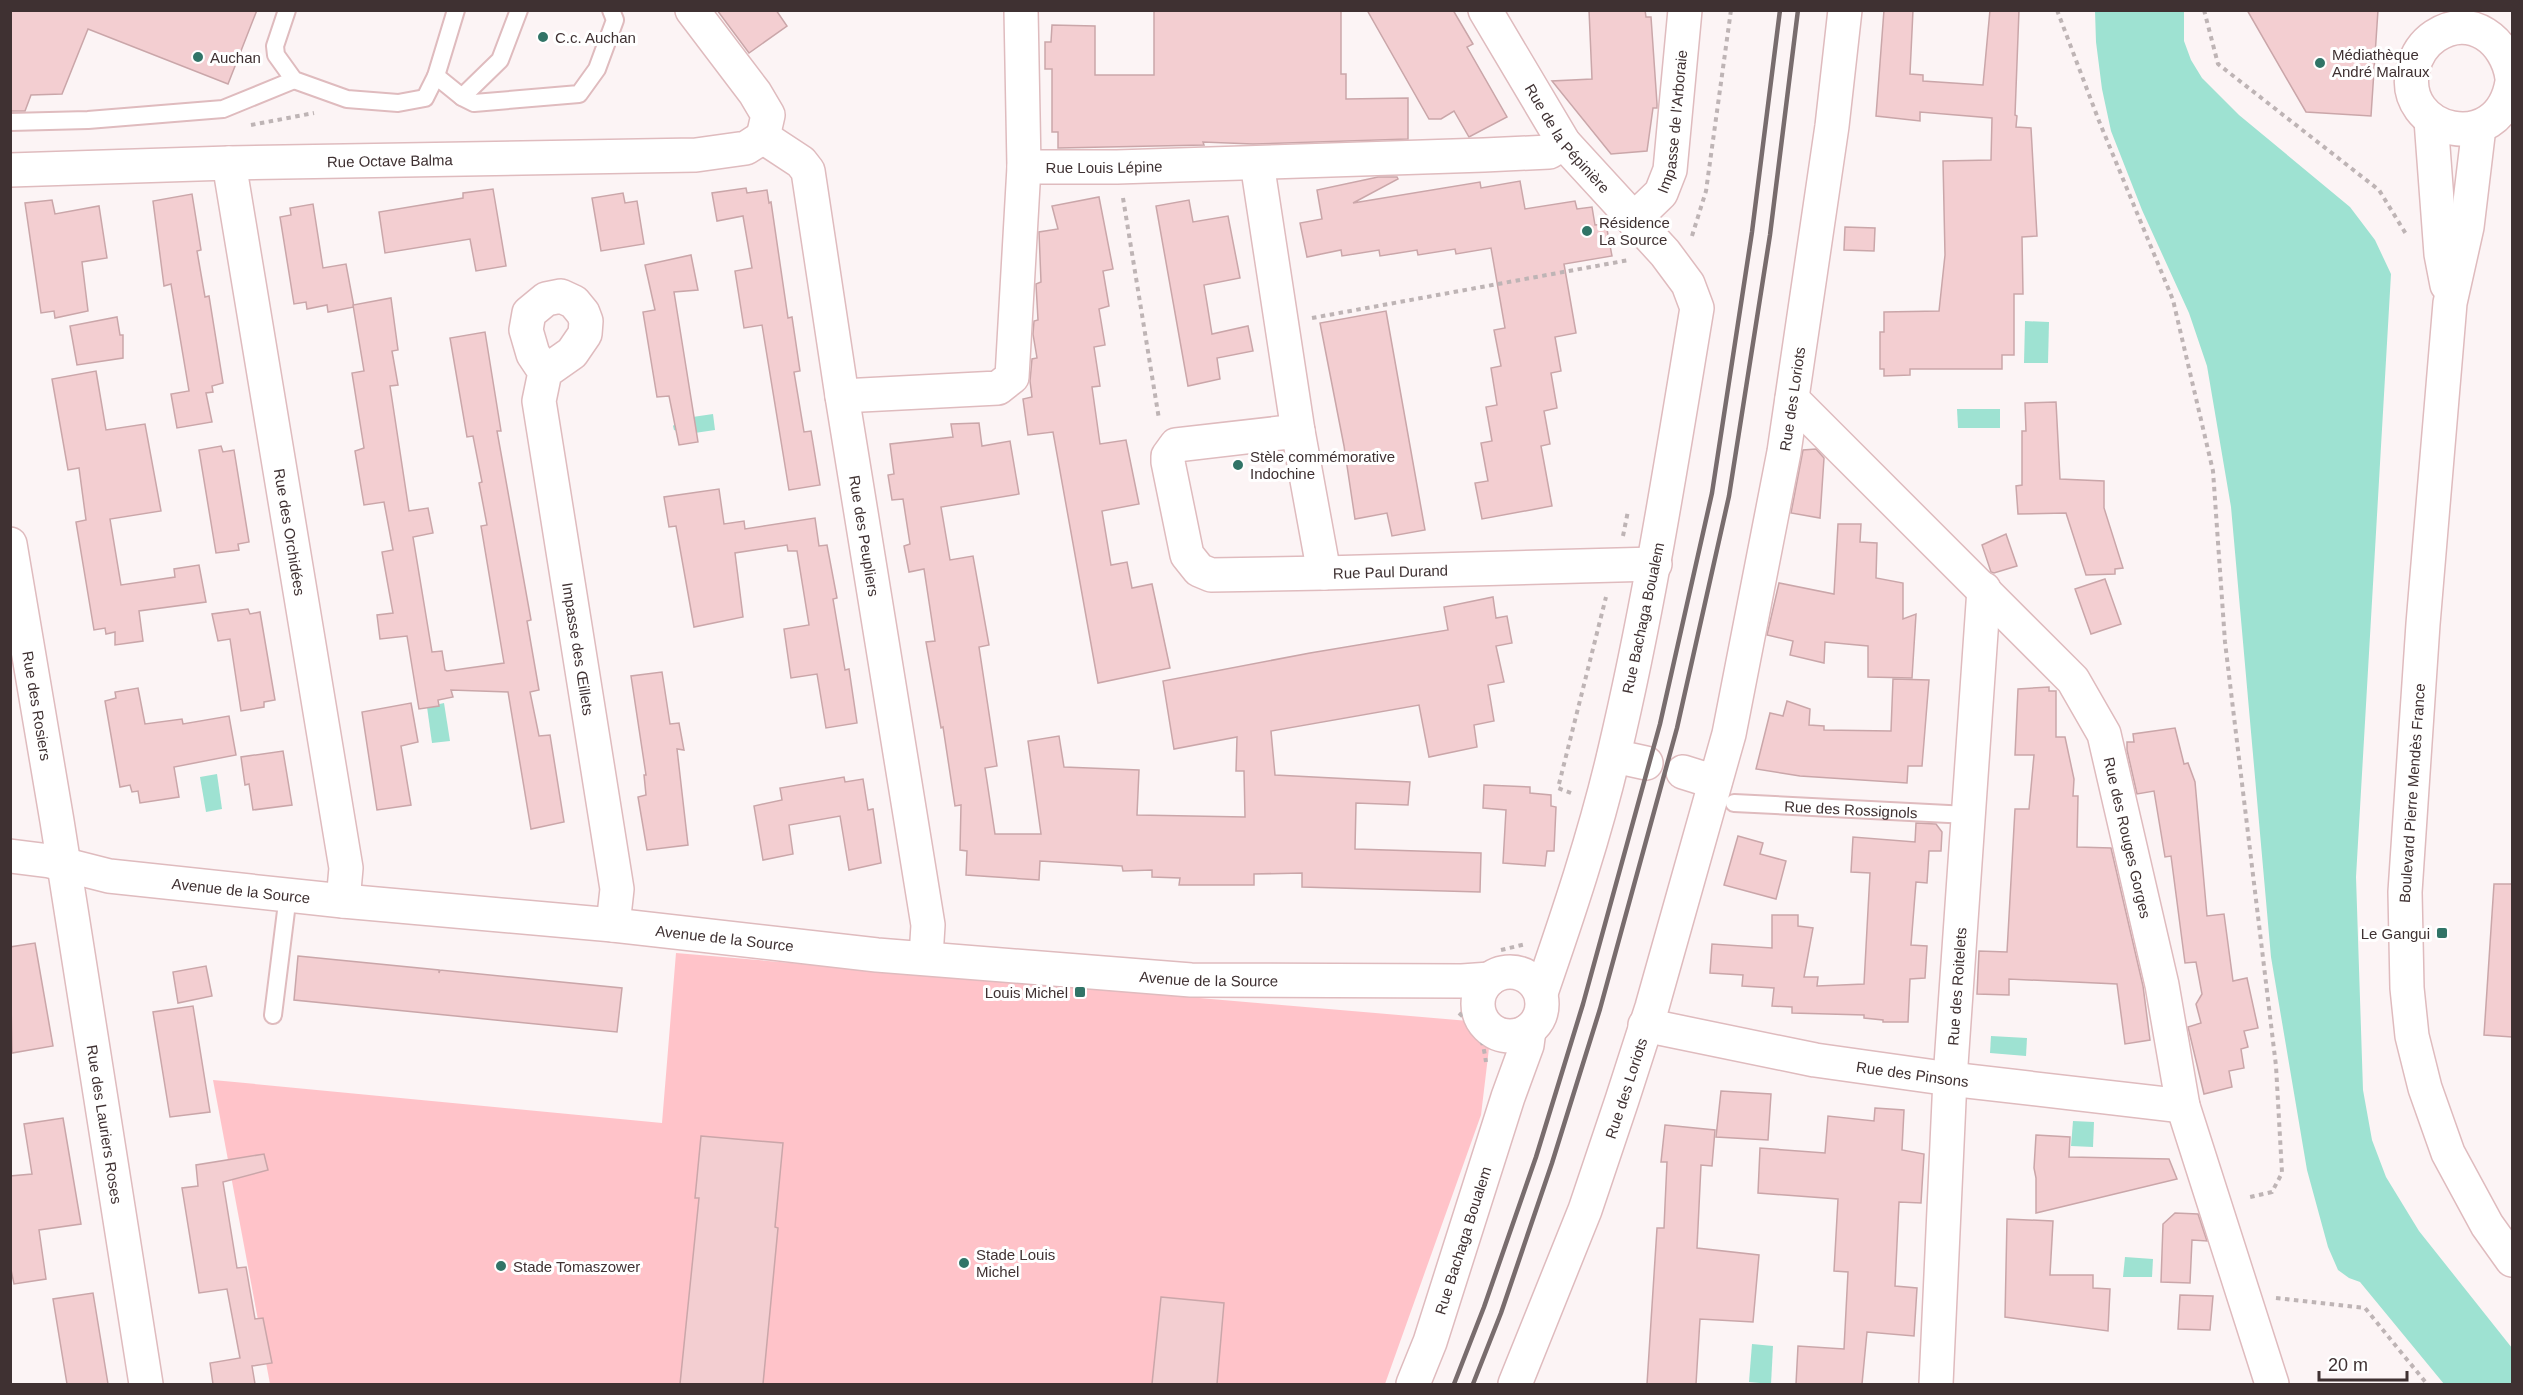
<svg xmlns="http://www.w3.org/2000/svg" width="2523" height="1395" viewBox="0 0 2523 1395" font-family="Helvetica,sans-serif">
	<style>
		.green { fill: #ffc3c9 }
		.water { fill: #9ee2d2 }
		.building { fill: #f3ced1; stroke: #caa6a9; stroke-width: 1.5 }
		.lines { fill: none; stroke-linecap: round; stroke-linejoin: round }
		.lane-casing { stroke: #dfbbbe; stroke-width: 20 }
		.street-casing { stroke: #dfbbbe; stroke-width: 36 }
		.secondary-casing { stroke: #dfbbbe; stroke-width: 36 }
		.path { stroke: #beb4b5; stroke-width: 4; stroke-dasharray: 4.5 4.5; stroke-linecap: butt }
		.lane { stroke: #fff; stroke-width: 16 }
		.street { stroke: #fff; stroke-width: 33 }
		.secondary { stroke: #fff; stroke-width: 33 }
		.rail { stroke: #786c6d; stroke-width: 4.5 }
		.poi-dot { fill: #317467; stroke: #fff; stroke-width: 2 }
		.labels { text-anchor: middle; dominant-baseline: central; stroke-width: 6; stroke-linejoin: round; paint-order: stroke }
		.poi-label { font-size: 15px; fill: #3f3132; stroke: #fff; text-anchor: start }
		.street-label { font-size: 15px; fill: #3f3132; stroke: #fff }
	</style>
	<rect width="100%" height="100%" fill="#fcf4f5"/>
	<!-- green -->
	<polygon class="green" points="676,953 1492,1023 1481,1115 1385,1384 270,1384 213,1080 662,1123"/>
	<!-- water -->
	<g class="water">
		<polygon points="2095,11 2184,11 2184,41 2191,60 2202,78 2239,115 2350,207 2375,240 2391,274 2356,877 2363,1090 2372,1140 2386,1177 2419,1231 2512,1348 2512,1384 2444,1384 2360,1282 2349,1278 2338,1270 2328,1247 2307,1170 2271,957 2231,507 2207,366 2189,313 2142,210 2111,131 2102,89 2096,42"/>
		<polygon points="2025,321 2049,322 2048,363 2024,363"/>
		<polygon points="1957,409 2000,409 2000,428 1958,428"/>
		<polygon points="713,414 715,430 681,435 681,432 674,430 673,426 679,419"/>
		<polygon points="444,703 450,741 432,743 427,707"/>
		<polygon points="217,774 222,809 206,812 200,777"/>
		<polygon points="1991,1036 2027,1038 2026,1056 1990,1053"/>
		<polygon points="2073,1121 2094,1122 2093,1147 2071,1146"/>
		<polygon points="2125,1257 2153,1259 2152,1277 2123,1277"/>
		<polygon points="1752,1344 1773,1346 1771,1384 1749,1382"/>
	</g>
	<!-- building -->
	<g class="building">
		<polygon points="10,10 257,10 228,84 88,29 62,94 31,95 25,111 10,111"/>
		<polygon points="717,10 776,10 787,26 749,53"/>
		<polygon points="1154,10 1341,10 1341,74 1346,74 1346,99 1408,98 1408,139 1253,144 1203,142 1204,145 1058,148 1058,132 1052,132 1052,69 1045,69 1045,42 1051,42 1052,25 1095,26 1095,75 1154,75"/>
		<polygon points="1367,10 1453,10 1473,44 1467,47 1507,117 1469,137 1454,111 1441,119 1429,119"/>
		<polygon points="1589,10 1645,10 1646,17 1651,17 1657,104 1657,108 1653,108 1647,151 1611,154 1552,81 1592,79"/>
		<polygon points="1884,10 1913,10 1910,74 1923,75 1923,81 1983,85 1990,10 2019,10 2015,115 2017,116 2016,127 2031,128 2037,236 2022,237 2023,294 2014,294 2014,355 2002,355 2002,369 1910,369 1910,375 1884,376 1884,369 1880,369 1880,332 1884,332 1884,312 1939,311 1945,255 1943,161 1991,160 1992,118 1920,112 1920,121 1876,116"/>
		<polygon points="2247,10 2378,10 2371,116 2306,112"/>
		<polygon points="1378,177 1397,177 1398,179 1353,203 1480,182 1481,188 1520,181 1525,209 1575,201 1577,209 1592,207 1595,225 1606,224 1612,256 1564,264 1576,333 1555,337 1561,371 1551,373 1557,408 1544,411 1550,444 1541,446 1552,506 1482,519 1475,483 1488,481 1481,443 1492,441 1486,407 1497,405 1491,368 1501,366 1494,330 1505,328 1491,248 1456,254 1455,249 1418,255 1417,250 1380,256 1379,250 1342,256 1341,250 1307,257 1300,223 1322,219 1317,190"/>
		<polygon points="746,188 747,193 767,190 769,203 771,202 788,318 792,317 800,371 794,372 804,432 811,431 820,485 789,490 762,325 744,328 735,271 752,268 743,216 717,221 712,193"/>
		<polygon points="493,189 506,266 476,271 470,239 385,253 379,212 463,198 463,193"/>
		<polygon points="623,193 625,203 637,201 644,244 601,251 592,198"/>
		<polygon points="192,194 201,250 197,251 205,297 209,296 223,383 212,386 213,392 206,393 212,422 177,428 171,394 189,391 171,284 164,286 153,201"/>
		<polygon points="1099,197 1113,269 1103,271 1109,306 1099,309 1105,345 1094,347 1100,386 1092,387 1100,444 1126,440 1139,504 1102,511 1111,565 1127,562 1132,588 1152,584 1170,668 1098,683 1053,432 1028,435 1023,399 1032,397 1030,381 1032,359 1037,358 1033,334 1034,321 1038,320 1036,284 1041,282 1039,232 1058,229 1052,206"/>
		<polygon points="52,200 55,214 99,206 107,258 82,262 88,311 55,318 54,311 41,313 25,203"/>
		<polygon points="1189,200 1193,222 1228,216 1240,278 1204,285 1212,334 1248,326 1253,351 1217,358 1220,379 1188,386 1156,206"/>
		<polygon points="313,204 323,268 346,264 354,307 328,312 327,305 307,309 306,302 294,304 280,217 291,215 290,208"/>
		<polygon points="1845,227 1875,228 1874,251 1844,250"/>
		<polygon points="691,255 698,290 674,292 698,442 679,445 669,396 657,397 643,312 655,310 645,265"/>
		<polygon points="391,298 398,350 392,351 398,385 390,386 409,511 428,508 433,533 413,537 432,652 442,651 445,670 447,671 504,663 481,526 487,525 479,483 482,482 473,436 467,437 450,338 485,332 501,431 497,431 531,620 527,621 539,690 530,692 539,736 550,735 564,822 531,829 508,692 451,690 453,697 438,700 439,706 419,709 407,636 380,639 377,615 393,613 382,552 393,550 384,502 364,505 355,451 364,448 352,373 364,371 353,305"/>
		<polygon points="1386,311 1425,530 1392,536 1387,513 1355,519 1344,446 1320,323"/>
		<polygon points="117,317 120,335 123,335 123,358 77,365 70,326"/>
		<polygon points="96,371 106,430 145,424 161,511 110,519 121,585 175,577 174,569 199,565 206,602 139,611 143,641 115,645 115,632 106,634 105,628 94,630 76,522 86,520 79,468 68,470 52,379"/>
		<polygon points="2056,402 2060,479 2104,481 2104,508 2123,568 2115,569 2115,574 2086,575 2066,513 2018,514 2016,486 2022,485 2022,431 2026,431 2025,403"/>
		<polygon points="979,423 982,446 1010,441 1019,494 941,507 950,560 973,556 989,645 979,647 997,766 985,768 995,834 1041,834 1028,741 1059,736 1064,767 1139,770 1137,815 1245,817 1244,771 1236,771 1237,737 1174,749 1163,681 1310,653 1448,630 1444,607 1493,597 1496,618 1507,616 1512,643 1496,646 1504,682 1488,685 1494,721 1474,725 1477,747 1429,757 1419,705 1271,731 1275,775 1410,782 1408,805 1356,803 1355,849 1481,853 1480,892 1302,887 1302,873 1254,874 1254,885 1179,885 1180,878 1152,877 1152,870 1123,871 1122,866 1040,861 1039,880 966,875 967,851 960,850 961,805 955,806 943,727 941,728 926,642 935,641 924,569 909,572 904,546 910,544 903,499 892,500 888,475 894,474 890,444 953,437 951,424"/>
		<polygon points="221,446 223,452 234,450 249,542 238,544 239,550 216,553 199,450"/>
		<polygon points="1816,449 1824,458 1820,518 1791,513 1803,450"/>
		<polygon points="719,489 724,524 744,521 745,529 815,518 819,546 827,545 837,598 833,599 845,670 849,669 857,723 826,728 817,674 791,678 784,629 809,625 797,551 788,551 787,545 735,553 743,617 694,627 676,526 669,527 664,497"/>
		<polygon points="1838,524 1861,524 1860,542 1877,543 1876,578 1903,583 1903,619 1916,614 1912,678 1868,677 1868,646 1825,642 1824,663 1790,655 1793,641 1767,635 1779,583 1834,594"/>
		<polygon points="2006,534 2017,566 1994,573 1991,572 1982,545"/>
		<polygon points="2105,579 2121,624 2091,634 2075,589"/>
		<polygon points="248,609 250,614 260,612 275,700 264,702 264,707 241,711 230,639 218,641 212,614"/>
		<polygon points="662,672 670,724 679,723 684,750 677,749 688,845 647,850 638,797 646,795 644,775 646,775 631,676"/>
		<polygon points="1893,679 1929,680 1922,766 1908,766 1907,783 1800,776 1756,769 1770,713 1783,716 1787,701 1810,709 1809,725 1824,726 1824,730 1891,731"/>
		<polygon points="2049,687 2049,691 2056,691 2056,737 2065,737 2074,779 2073,796 2078,796 2077,847 2111,848 2143,986 2150,1040 2125,1044 2117,984 2009,979 2009,995 1977,994 1979,951 2007,952 2015,809 2029,809 2034,755 2015,755 2018,689"/>
		<polygon points="138,688 145,724 182,719 183,724 229,716 236,755 174,767 179,797 140,803 138,791 132,792 130,785 120,787 105,701 116,698 115,692"/>
		<polygon points="411,703 418,742 401,746 411,805 377,810 362,712"/>
		<polygon points="2175,728 2184,764 2188,763 2195,782 2207,916 2224,914 2233,981 2247,978 2258,1028 2244,1031 2248,1047 2241,1049 2244,1068 2229,1071 2232,1087 2204,1094 2188,1027 2201,1023 2196,1004 2202,994 2196,962 2185,963 2171,856 2165,857 2154,791 2137,794 2127,750 2127,742 2134,742 2133,734"/>
		<polygon points="283,751 292,805 253,810 249,784 245,785 241,757"/>
		<polygon points="844,777 845,782 863,779 868,810 873,809 881,863 849,870 840,816 789,825 793,854 763,860 754,806 782,800 780,788"/>
		<polygon points="1484,785 1530,787 1530,793 1551,795 1551,806 1556,807 1554,851 1547,851 1545,866 1503,863 1506,810 1483,808"/>
		<polygon points="1916,823 1936,824 1942,832 1941,851 1929,851 1927,883 1916,882 1911,945 1927,946 1925,978 1910,979 1908,1022 1883,1022 1883,1020 1864,1018 1864,1015 1792,1013 1792,1007 1772,1006 1774,988 1742,986 1743,975 1710,973 1712,944 1772,948 1772,915 1798,915 1798,926 1813,928 1804,977 1818,977 1817,986 1864,984 1870,873 1851,872 1853,837 1915,842"/>
		<polygon points="1738,836 1763,843 1760,854 1786,861 1776,899 1724,885"/>
		<polygon points="2494,884 2512,884 2512,1037 2484,1035"/>
		<polygon points="35,943 53,1046 12,1053 10,947"/>
		<polygon points="298,956 439,970 439,973 440,970 622,988 617,1032 294,1000"/>
		<polygon points="206,966 212,996 178,1003 173,972"/>
		<polygon points="193,1006 210,1112 170,1117 153,1012"/>
		<polygon points="1721,1091 1771,1094 1768,1140 1716,1137"/>
		<polygon points="1875,1108 1904,1110 1902,1150 1924,1154 1921,1203 1899,1202 1895,1286 1917,1288 1914,1336 1867,1332 1862,1384 1796,1384 1798,1346 1844,1349 1848,1272 1834,1271 1838,1199 1758,1193 1760,1148 1825,1153 1828,1116 1874,1121"/>
		<polygon points="63,1118 81,1224 39,1230 46,1279 14,1284 10,1265 10,1176 32,1174 24,1124"/>
		<polygon points="1665,1125 1715,1130 1712,1166 1701,1165 1697,1248 1759,1255 1753,1322 1700,1319 1696,1384 1647,1384 1657,1228 1664,1228 1665,1205 1667,1162 1661,1162"/>
		<polygon points="2036,1135 2070,1137 2069,1157 2169,1159 2177,1179 2036,1213 2036,1178 2034,1168"/>
		<polygon points="701,1136 783,1143 775,1227 778,1228 763,1384 680,1384 699,1198 695,1198"/>
		<polygon points="264,1154 268,1170 223,1182 237,1268 246,1267 255,1319 263,1318 272,1363 252,1366 255,1384 213,1384 210,1363 240,1358 227,1289 199,1293 182,1188 198,1186 196,1165"/>
		<polygon points="2175,1213 2198,1214 2207,1241 2192,1240 2190,1283 2161,1282 2163,1224"/>
		<polygon points="2007,1219 2053,1221 2050,1275 2093,1275 2093,1288 2110,1289 2108,1331 2005,1317"/>
		<polygon points="93,1293 108,1384 67,1384 53,1299"/>
		<polygon points="2180,1295 2213,1296 2210,1330 2178,1329"/>
		<polygon points="1161,1297 1224,1303 1217,1384 1152,1384"/>
	</g>
	<g class="lines">
		<!-- lane casing -->
		<g class="lane-casing">
			<g id="lane">
				<polyline points="287,10 275,46 276,55 294,80 347,99 398,103 425,98 436,76 456,10"/>
				<polyline points="436,76 462,97 474,103 579,94 597,69 615,20 611,10"/>
				<polyline points="462,97 500,60 519,10"/>
				<polyline points="10,122 88,120 223,109 294,80"/>
				<path id="s1" d="M 1734,803 L 1968,815"/>
				<polyline points="273,1015 288,895"/>
			</g>
		</g>
		<!-- street casing -->
		<g class="street-casing">
			<g id="street">
				<polyline points="692,10 755,93 768,115 763,137"/>
				<path id="s2" d="M 1485,10 L 1564,143 L 1665,253 L 1688,284 L 1697,308 C 1672,458 1649,607 1614,754 C 1595,835 1568,915 1541,993"/>
				<path id="s3" d="M 763,137 L 801,162 L 808,171 L 842,396 L 928,925 L 926,957"/>
				<path id="s4" d="M 229,163 L 346,868 L 343,901"/>
				<path id="s5" d="M 1257,163 L 1298,431 L 1324,573 L 1655,564"/>
				<path id="s6" d="M 1024,167 L 1117,167 L 1484,155 L 1549,152 L 1564,143"/>
				<path id="s7" d="M 10,170 L 229,163 L 696,155 L 746,148 L 763,137"/>
				<path id="s8" d="M 1633,220 L 1661,193 L 1670,170 L 1685,10"/>
				<path id="s9" d="M 545,372 L 533,354 L 526,330 L 529,313 L 546,299 L 561,296 L 574,302 L 583,313 L 586,321 L 585,334 L 572,353 L 545,372 L 539,401 L 617,889 L 613,925"/>
				<polyline points="842,396 998,388 1012,377 1024,167 1021,10"/>
				<path id="s10" d="M 1792,399 L 2073,680 L 2104,734 L 2162,985 L 2183,1106 L 2272,1384"/>
				<polyline points="1298,431 1176,445 1168,456 1168,462 1187,555 1199,570 1211,575 1324,573"/>
				<path id="s11" d="M 10,544 L 57,821 L 146,1384"/>
				<polyline points="1614,756 1646,763"/>
				<polyline points="1683,772 1715,782"/>
				<path id="s12" d="M 10,856 L 50,861 L 109,876 L 343,901 L 613,925 L 877,955 L 1191,980 L 1462,981 L 1490,979"/>
				<circle cx="1510" cy="1004" r="32"/>
				<path id="s13" d="M 1645,1025 L 1815,1060 L 1950,1079 L 2183,1106"/>
				<path id="s14" d="M 1413,1384 L 1430,1342 L 1508,1097 L 1527,1045 L 1529,1030"/>
				<path id="s15" d="M 1515,1384 L 1585,1210 L 1622,1100 L 1652,1007 L 1729,734 L 1784,452 L 1832,126 L 1845,10"/>
				<path id="s16" d="M 1936,1384 L 1950,1079 L 1984,589"/>
			</g>
		</g>
		<!-- secondary casing -->
		<g class="secondary-casing">
			<g id="secondary">
				<path d="M 2512,78 C 2507,41 2471,12 2435,36 C 2423,44 2416,56 2413,69 C 2398,132 2499,159 2512,82"/>
				<polyline points="2431,120 2441,254 2447,285"/>
				<polyline points="2479,127 2467,227 2450,303 2423,624 2405,892 2407,988 2412,1036 2425,1088 2448,1153 2487,1225 2512,1260"/>
			</g>
		</g>
		<!-- path -->
		<g class="path">
			<polyline points="2057,10 2099,121 2173,300 2213,471 2225,642 2276,1066 2282,1173 2272,1192 2246,1198"/>
			<polyline points="2204,10 2218,64 2379,190 2406,234"/>
			<polyline points="251,125 314,113"/>
			<polyline points="1123,198 1159,419"/>
			<polyline points="1692,236 1706,191 1731,10"/>
			<polyline points="1312,318 1629,260"/>
			<polyline points="1623,536 1628,511"/>
			<polyline points="1571,793 1558,788 1606,597"/>
			<polyline points="1501,950 1526,944"/>
			<path d="M 1459,1013 C 1480,1032 1482,1036 1486,1062"/>
			<polyline points="2276,1298 2365,1308 2427,1384"/>
		</g>
		<!-- lane -->
		<use href="#lane" class="lane"/>
		<!-- street -->
		<use href="#street" class="street"/>
		<!-- secondary -->
		<use href="#secondary" class="secondary"/>
		<!-- rail -->
		<g class="rail">
			<polyline points="1454,1384 1484,1307 1536,1157 1583,1004 1660,724 1712,493 1752,232 1780,10"/>
			<polyline points="1473,1384 1501,1313 1552,1163 1600,1009 1677,728 1729,496 1770,235 1798,10"/>
		</g>
	</g>
	<!-- markers -->
	<g class="poi-dot">
		<circle cx="543" cy="37" r="6"/>
		<circle cx="198" cy="57" r="6"/>
		<circle cx="2320" cy="63" r="6"/>
		<circle cx="1587" cy="231" r="6"/>
		<circle cx="1238" cy="465" r="6"/>
		<rect x="2436" y="927" width="12" height="12" rx="3"/>
		<rect x="1074" y="986" width="12" height="12" rx="3"/>
		<circle cx="964" cy="1263" r="6"/>
		<circle cx="501" cy="1266" r="6"/>
	</g>
	<g class="labels">
		<!-- poi labels -->
		<g class="poi-label">
			<text x="555" y="37">C.c. Auchan</text>
			<text x="2332" y="54">Médiathèque<tspan x="2332" dy="17">André Malraux</tspan></text>
			<text x="210" y="57">Auchan</text>
			<text x="1599" y="222">Résidence<tspan x="1599" dy="17">La Source</tspan></text>
			<text x="1250" y="456">Stèle commémorative<tspan x="1250" dy="17">Indochine</tspan></text>
			<text x="2430" y="933" text-anchor="end">Le Gangui</text>
			<text x="1068" y="992" text-anchor="end">Louis Michel</text>
			<text x="976" y="1254">Stade Louis<tspan x="976" dy="17">Michel</tspan></text>
			<text x="513" y="1266">Stade Tomaszower</text>
		</g>
		<!-- street labels -->
		<g class="street-label">
			<text stroke="none"><textPath href="#s8" startOffset="112">Impasse de l'Arboraie</textPath></text>
			<text stroke="none"><textPath href="#s2" startOffset="153">Rue de la Pépinière</textPath></text>
			<text stroke="none"><textPath href="#s7" startOffset="380">Rue Octave Balma</textPath></text>
			<text stroke="none"><textPath href="#s6" startOffset="80">Rue Louis Lépine</textPath></text>
			<text stroke="none"><textPath href="#s15" startOffset="1026">Rue des Loriots</textPath></text>
			<text stroke="none"><textPath href="#s4" startOffset="374">Rue des Orchidées</textPath></text>
			<text stroke="none"><textPath href="#s3" startOffset="426">Rue des Peupliers</textPath></text>
			<text stroke="none"><textPath href="#s5" startOffset="482">Rue Paul Durand</textPath></text>
			<text transform="translate(1643 618) rotate(-78)">Rue Bachaga Boualem</text>
			<text stroke="none"><textPath href="#s9" startOffset="488">Impasse des Œillets</textPath></text>
			<text stroke="none"><textPath href="#s11" startOffset="164">Rue des Rosiers</textPath></text>
			<text transform="translate(2412 793) rotate(-86)">Boulevard Pierre Mendès France</text>
			<text stroke="none"><textPath href="#s1" startOffset="117">Rue des Rossignols</textPath></text>
			<text stroke="none"><textPath href="#s10" startOffset="566">Rue des Rouges Gorges</textPath></text>
			<text stroke="none"><textPath href="#s12" startOffset="234">Avenue de la Source</textPath></text>
			<text stroke="none"><textPath href="#s12" startOffset="720">Avenue de la Source</textPath></text>
			<text stroke="none"><textPath href="#s12" startOffset="1206">Avenue de la Source</textPath></text>
			<text stroke="none"><textPath href="#s16" startOffset="398">Rue des Roitelets</textPath></text>
			<text stroke="none"><textPath href="#s13" startOffset="272">Rue des Pinsons</textPath></text>
			<text stroke="none"><textPath href="#s15" startOffset="316">Rue des Loriots</textPath></text>
			<text stroke="none"><textPath href="#s11" startOffset="588">Rue des Lauriers Roses</textPath></text>
			<text stroke="none"><textPath href="#s14" startOffset="152">Rue Bachaga Boualem</textPath></text>
		</g>
	</g>
	<!-- border -->
	<rect width="2523" height="1395" fill="none" stroke="#3f3132" stroke-width="24"/>
	<!-- scale -->
	<path d="M2319 1371v9h88v-9" fill="none" stroke="#3f3132" stroke-width="3"/>
	<text x="2328" y="1371" font-size="18" fill="#3f3132" stroke="#ffffff" stroke-width="4.5" paint-order="stroke">20 m</text>
</svg>
